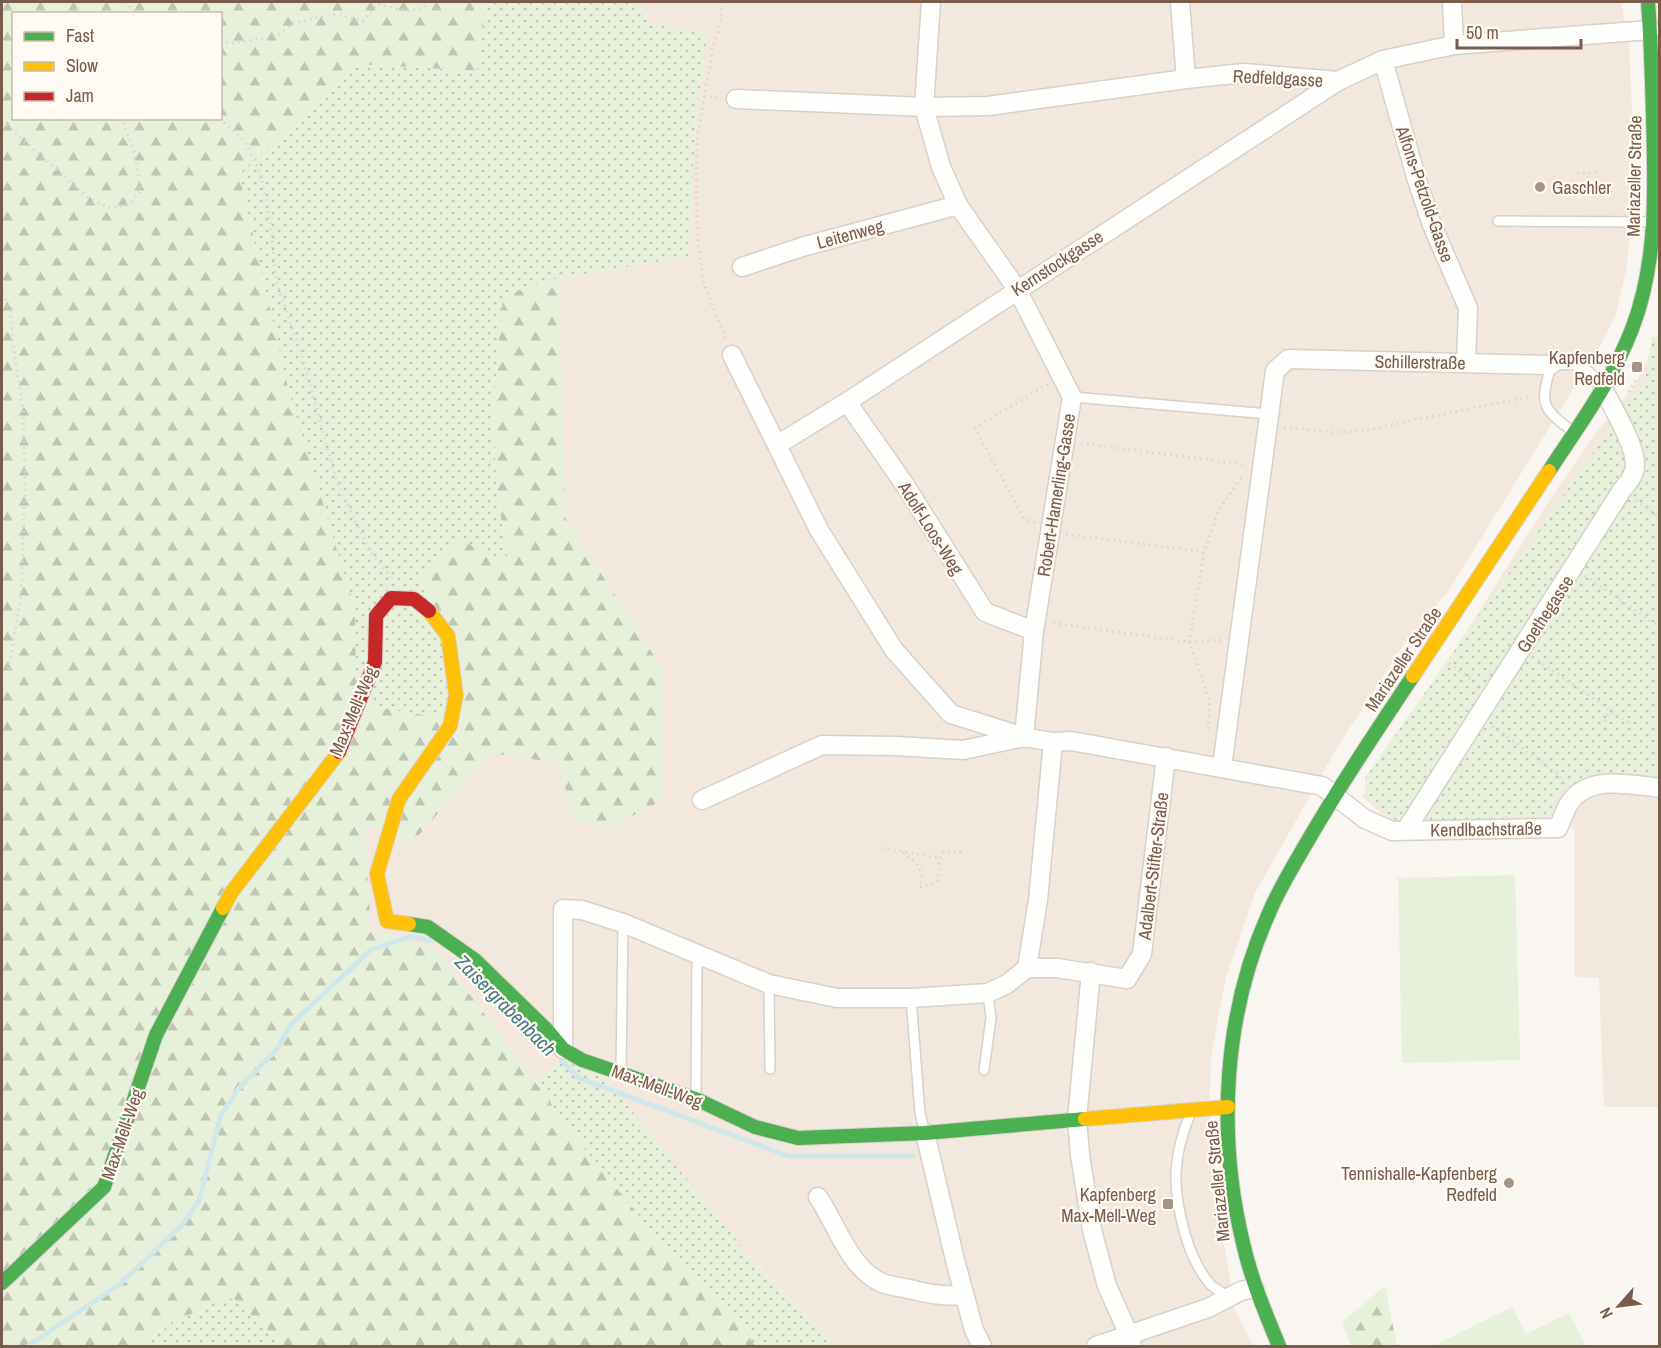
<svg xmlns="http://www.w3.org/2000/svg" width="1661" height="1348" viewBox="0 0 1661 1348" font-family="'Archivo Narrow',sans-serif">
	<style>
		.residential { fill: #f2e8de }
		.grass { fill: url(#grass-dots) }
		.forest { fill: url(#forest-firs); fill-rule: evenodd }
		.pitch { fill: #e7f0db }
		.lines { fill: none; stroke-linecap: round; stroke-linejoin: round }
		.stream { stroke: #d0e8ea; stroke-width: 5 }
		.lane-casing { stroke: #d7d1cb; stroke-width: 12 }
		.street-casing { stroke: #d7d1cb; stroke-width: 21 }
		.fast-casing { stroke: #d9d2cb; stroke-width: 16 }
		.slow-casing { stroke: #d9d2cb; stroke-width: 16 }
		.jam-casing { stroke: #d9d2cb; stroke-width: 16 }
		.path { stroke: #dcd5d0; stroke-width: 3; stroke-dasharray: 1.5 4.5; stroke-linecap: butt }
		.lane { stroke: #fefefd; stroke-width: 9 }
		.street { stroke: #fefefd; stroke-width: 18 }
		.fast { stroke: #4caf50; stroke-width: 14 }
		.slow { stroke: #ffc107; stroke-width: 14 }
		.jam { stroke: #c62828; stroke-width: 14 }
		.poi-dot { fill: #a69286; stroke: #fffaf3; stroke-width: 2 }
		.labels { text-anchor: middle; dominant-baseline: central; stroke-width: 4.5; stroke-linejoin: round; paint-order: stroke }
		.street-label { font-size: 18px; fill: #7a5c4d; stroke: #fffaf3 }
		.poi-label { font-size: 18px; fill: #7a5c4d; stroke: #fffaf3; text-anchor: end }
		.water-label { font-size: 20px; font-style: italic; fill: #437c86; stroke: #fffaf3 }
	</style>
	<defs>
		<pattern id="grass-dots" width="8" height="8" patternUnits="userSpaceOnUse" patternTransform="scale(1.5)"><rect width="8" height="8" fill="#e7f0db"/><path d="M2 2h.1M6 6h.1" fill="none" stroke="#c0c6b4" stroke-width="1.8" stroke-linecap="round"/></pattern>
		<pattern id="forest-firs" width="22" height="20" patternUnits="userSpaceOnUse" patternTransform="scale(1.5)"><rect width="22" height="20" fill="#e7f0db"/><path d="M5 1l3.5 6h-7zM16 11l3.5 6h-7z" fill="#c0c6b4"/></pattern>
	</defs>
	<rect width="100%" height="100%" fill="#f9f5f0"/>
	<!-- residential -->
	<g class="residential">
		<polygon points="637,2 1621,2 1629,45 1635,177 1627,266 1616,314 1601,344 1449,590 1402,647 1338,746 1255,893 1226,977 1211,1056 1209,1126 1214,1183 1235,1310 1253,1346 835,1346 564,1061 534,1081 436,949 371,930 364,822 411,844 491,753 558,763 663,670 566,520 561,401 558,278 688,257 696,119 707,35 652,23"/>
		<polygon points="1652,344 1659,344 1659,1107 1604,1107 1599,978 1574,977 1574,828 1542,821 1391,822 1362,796 1547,504 1593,437 1633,387 1645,367"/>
	</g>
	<!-- grass -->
	<g class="grass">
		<polygon points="483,2 637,2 652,23 707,35 696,119 688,257 558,278 503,296 493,408 497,497 509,564 457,645 462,700 435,717 376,707 356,695 239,174 357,64 477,71 485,3"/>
		<path d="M 1652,337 L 1659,337 L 1659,778 L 1604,775 L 1590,776 L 1559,792 C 1554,808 1547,814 1533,823 L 1424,824 L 1392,819 L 1366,794 L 1365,778 L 1638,389 L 1648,371 Z"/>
		<polygon points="564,1061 605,1078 755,1263 835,1346 755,1346 742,1326 679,1265 587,1152 534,1081"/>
		<polygon points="233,1298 285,1346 133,1346 209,1304"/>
	</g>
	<!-- forest -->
	<g class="forest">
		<path d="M 2,2 L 485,3 L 477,71 L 357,64 L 239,174 L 289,392 L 355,609 L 356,695 L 376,707 L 435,717 L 462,700 L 457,645 L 416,578 L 456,538 L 509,563 L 497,497 L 493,408 L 503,296 L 558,278 L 566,519 L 663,670 L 663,800 L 609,828 L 575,821 L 558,763 L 491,753 L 411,844 L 364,822 L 371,930 L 436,949 L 587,1152 L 679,1265 L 742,1326 L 755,1346 L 285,1346 L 233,1298 L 209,1304 L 133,1346 L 2,1346 ZM 14,14 L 220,14 L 220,118 L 14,118 Z"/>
		<polygon points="1385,1286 1397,1346 1351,1346 1342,1322"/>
	</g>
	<!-- pitch -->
	<g class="pitch">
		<polygon points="1515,875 1520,1060 1402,1063 1398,878"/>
		<polygon points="1512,1307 1526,1334 1569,1313 1586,1346 1433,1346"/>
	</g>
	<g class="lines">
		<!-- stream -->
		<g class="stream">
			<polyline points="562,1061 579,1078 788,1156 913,1156"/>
			<polyline points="28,1346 120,1284 182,1225 199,1201 221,1115 238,1089 277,1049 291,1024 371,950 412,936 430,941"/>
		</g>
		<!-- lane casing -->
		<g class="lane-casing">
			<g id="lane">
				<polyline points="1498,221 1651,222"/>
				<polyline points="1072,397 1269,414"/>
				<path d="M 1572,431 C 1539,406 1541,403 1551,365 C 1577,364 1585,362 1600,385"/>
				<polyline points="769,984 770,1069"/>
				<polyline points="911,998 920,1113 924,1130"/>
				<polyline points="984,1070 991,1018 988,993"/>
				<polyline points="621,1071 623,923"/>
				<polyline points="696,1096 697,955"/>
				<path d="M 1191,1112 C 1172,1157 1172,1188 1185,1234 C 1190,1251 1198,1270 1210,1284 C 1215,1289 1223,1293 1229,1297"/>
			</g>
		</g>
		<!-- street casing -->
		<g class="street-casing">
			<g id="street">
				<polyline points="1180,2 1186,79"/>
				<polyline points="1452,2 1454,45"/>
				<polyline points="1383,60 1416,177 1432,225 1468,308 1466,363"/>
				<polyline points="736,99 924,107 988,106 1186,79 1244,73 1338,81"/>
				<polyline points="742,267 802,247 958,205"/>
				<polyline points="732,355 819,530 894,650 951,714 1024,737 1034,631 1072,397 1017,289 958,205 941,167 924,107 931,2"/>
				<polyline points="847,402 905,485 985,612 1034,631"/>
				<polyline points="777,445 847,402 1338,81 1383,60 1454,45 1650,30"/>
				<polyline points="1222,767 1275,371 1288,359 1551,365"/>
				<path d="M 702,800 L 822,745 L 896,746 L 963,750 L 1024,737 L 1053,742 L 1071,741 L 1322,786 L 1365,819 L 1392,831 L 1558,828 C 1562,820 1565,809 1570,802 C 1590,774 1630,785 1660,788"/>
				<path d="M 1406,830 L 1622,490 C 1628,483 1635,475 1635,465 C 1636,446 1612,406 1603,389"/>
				<polyline points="1027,968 1057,968 1127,979 1142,954 1166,757"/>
				<polyline points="1091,972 1077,1119 1080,1155 1092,1230 1107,1286 1129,1335 1132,1346"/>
				<polyline points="563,1049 563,909 582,910 623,923 769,984 837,998 911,998 988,993 1007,984 1027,968 1038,900 1053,742"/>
				<polyline points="925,1133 955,1260 974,1330 982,1346"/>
				<path d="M 818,1197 C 837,1225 849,1268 882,1283 C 890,1286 900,1287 909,1289 C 928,1294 945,1297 964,1295"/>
				<polyline points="1096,1346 1208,1308 1241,1291 1254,1288"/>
			</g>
		</g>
		<!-- fast casing -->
		<g class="fast-casing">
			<g id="fast">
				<path d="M 1549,471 C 1579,425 1612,381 1632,329 C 1658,262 1655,187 1653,116 C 1652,78 1651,40 1648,2"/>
				<polyline points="409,924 428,927 475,960 547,1030 563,1049 582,1060 696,1099 755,1127 798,1138 925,1133 1085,1119"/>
				<polyline points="2,1283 104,1187 156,1035 223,908"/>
				<path d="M 1279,1346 C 1265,1312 1251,1279 1243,1243 C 1217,1136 1223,1015 1269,913 C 1278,891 1291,870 1303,849 C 1337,790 1375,733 1413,676"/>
			</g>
		</g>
		<!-- slow casing -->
		<g class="slow-casing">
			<g id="slow">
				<polyline points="1413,676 1549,471"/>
				<polyline points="223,908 231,893 339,752"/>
				<polyline points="409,924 387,921 377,874 399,799 450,726 456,695 448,636 429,611"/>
				<polyline points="1085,1119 1228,1107"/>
			</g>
		</g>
		<!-- jam casing -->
		<g class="jam-casing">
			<polyline id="jam" points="339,752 375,662 376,616 391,598 414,599 429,611"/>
		</g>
		<!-- path -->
		<g class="path">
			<polyline points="76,2 79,14"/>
			<polyline points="125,2 136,14"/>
			<polyline points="722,2 720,25 713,47 697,141 696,196 698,242 704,284 726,340"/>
			<polyline points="220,42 235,43 278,36 292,23 336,14 363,21 377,4 406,11 424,8 427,2"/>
			<polyline points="704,96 720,98"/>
			<polyline points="220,118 245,142 260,172 270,219 276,281 303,360 337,482 369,550 391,577"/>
			<polyline points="2,121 90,199 110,208 128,205 141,191 133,148 121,118"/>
			<polyline points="1577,173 1601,173"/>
			<polyline points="2,294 10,308 13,345 23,410 25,487 21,595 8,672"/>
			<polyline points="1629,392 1636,379"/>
			<polyline points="1284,427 1332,432 1361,431 1487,405 1532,397"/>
			<polyline points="1081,443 1247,465"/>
			<polyline points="1636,500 1660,518"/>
			<polyline points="1035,523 1023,517 975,428 1048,384"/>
			<polyline points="1066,534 1204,552"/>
			<polyline points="1585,576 1660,627"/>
			<polyline points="1053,623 1189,642 1222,640"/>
			<polyline points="1533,657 1632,725"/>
			<polyline points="1449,664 1478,683"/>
			<polyline points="1605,721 1610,710"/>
			<polyline points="1493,726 1559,775 1562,784"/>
			<polyline points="1208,729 1210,701 1189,642 1204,552 1219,510 1243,475"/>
			<polyline points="882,848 940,858"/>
			<path d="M 903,852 C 917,863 924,868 920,887"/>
			<polyline points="920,887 938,881 940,858 944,851 963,853"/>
		</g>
		<!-- lane -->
		<use href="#lane" class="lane"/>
		<!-- street -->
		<use href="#street" class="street"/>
		<!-- fast -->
		<use href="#fast" class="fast"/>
		<!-- slow -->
		<use href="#slow" class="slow"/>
		<!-- jam -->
		<use href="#jam" class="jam"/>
	</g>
	<!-- markers -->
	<g class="poi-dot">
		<circle cx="1540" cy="187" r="6"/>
		<rect x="1631" y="361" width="12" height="12" rx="3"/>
		<circle cx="1509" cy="1183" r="6"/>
		<rect x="1162" y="1198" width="12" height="12" rx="3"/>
	</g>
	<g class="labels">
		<!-- street labels -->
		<g class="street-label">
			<text transform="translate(1278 78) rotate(3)">Redfeldgasse</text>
			<text transform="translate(1634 176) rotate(-89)">Mariazeller Straße</text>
			<text transform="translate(1425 194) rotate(71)">Alfons-Petzold-Gasse</text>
			<text transform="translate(850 234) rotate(-15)">Leitenweg</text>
			<text transform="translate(1057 263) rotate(-33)">Kernstockgasse</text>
			<text transform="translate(1420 362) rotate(1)">Schillerstraße</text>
			<text transform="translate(1056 495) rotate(-81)">Robert-Hamerling-Gasse</text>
			<text transform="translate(931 528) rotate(58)">Adolf-Loos-Weg</text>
			<text transform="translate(1545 614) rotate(-57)">Goethegasse</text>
			<text transform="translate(1403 659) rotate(-56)">Mariazeller Straße</text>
			<text transform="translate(353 711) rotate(-67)">Max-Mell-Weg</text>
			<text transform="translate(1486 829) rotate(-1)">Kendlbachstraße</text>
			<text transform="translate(1153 866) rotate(-83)">Adalbert-Stifter-Straße</text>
			<text transform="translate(657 1086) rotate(20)">Max-Mell-Weg</text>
			<text transform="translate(122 1134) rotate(-71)">Max-Mell-Weg</text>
			<text transform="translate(1217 1181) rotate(-96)">Mariazeller Straße</text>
		</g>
		<!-- poi labels -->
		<g class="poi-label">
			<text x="1552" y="187" text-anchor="start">Gaschler</text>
			<text x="1625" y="357">Kapfenberg<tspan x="1625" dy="21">Redfeld</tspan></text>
			<text x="1497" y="1173">Tennishalle-Kapfenberg<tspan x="1497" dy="21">Redfeld</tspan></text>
			<text x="1156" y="1194">Kapfenberg<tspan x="1156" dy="21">Max-Mell-Weg</tspan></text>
		</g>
		<!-- water labels -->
		<g class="water-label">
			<text transform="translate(506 1005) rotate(45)">Zaisergrabenbach</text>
		</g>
	</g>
	<!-- border -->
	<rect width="1661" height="1348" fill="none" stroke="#7a5c4d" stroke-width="6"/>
	<!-- legend -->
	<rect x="12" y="12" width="210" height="108" fill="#fffaf3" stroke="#cabbb1" stroke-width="1.5"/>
	<rect x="24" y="32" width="30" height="9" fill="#4caf50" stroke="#cabbb1" stroke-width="1.5"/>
	<text x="66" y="42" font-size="18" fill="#7a5c4d">Fast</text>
	<rect x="24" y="62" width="30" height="9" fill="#ffc107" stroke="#cabbb1" stroke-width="1.5"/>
	<text x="66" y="72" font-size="18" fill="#7a5c4d">Slow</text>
	<rect x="24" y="92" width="30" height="9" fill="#c62828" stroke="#cabbb1" stroke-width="1.5"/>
	<text x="66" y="102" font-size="18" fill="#7a5c4d">Jam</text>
	<!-- north arrow -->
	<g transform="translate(1619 1306) rotate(242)" stroke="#fffaf3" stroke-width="4.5" paint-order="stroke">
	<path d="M0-4.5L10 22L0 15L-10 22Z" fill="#7a5c4d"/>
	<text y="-9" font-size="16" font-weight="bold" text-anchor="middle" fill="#7a5c4d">N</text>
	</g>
	<!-- scale -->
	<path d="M1457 39v9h124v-9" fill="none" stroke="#7a5c4d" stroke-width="3"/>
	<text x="1466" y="39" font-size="18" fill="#7a5c4d" stroke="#fffaf3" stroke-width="4.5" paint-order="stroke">50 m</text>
</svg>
